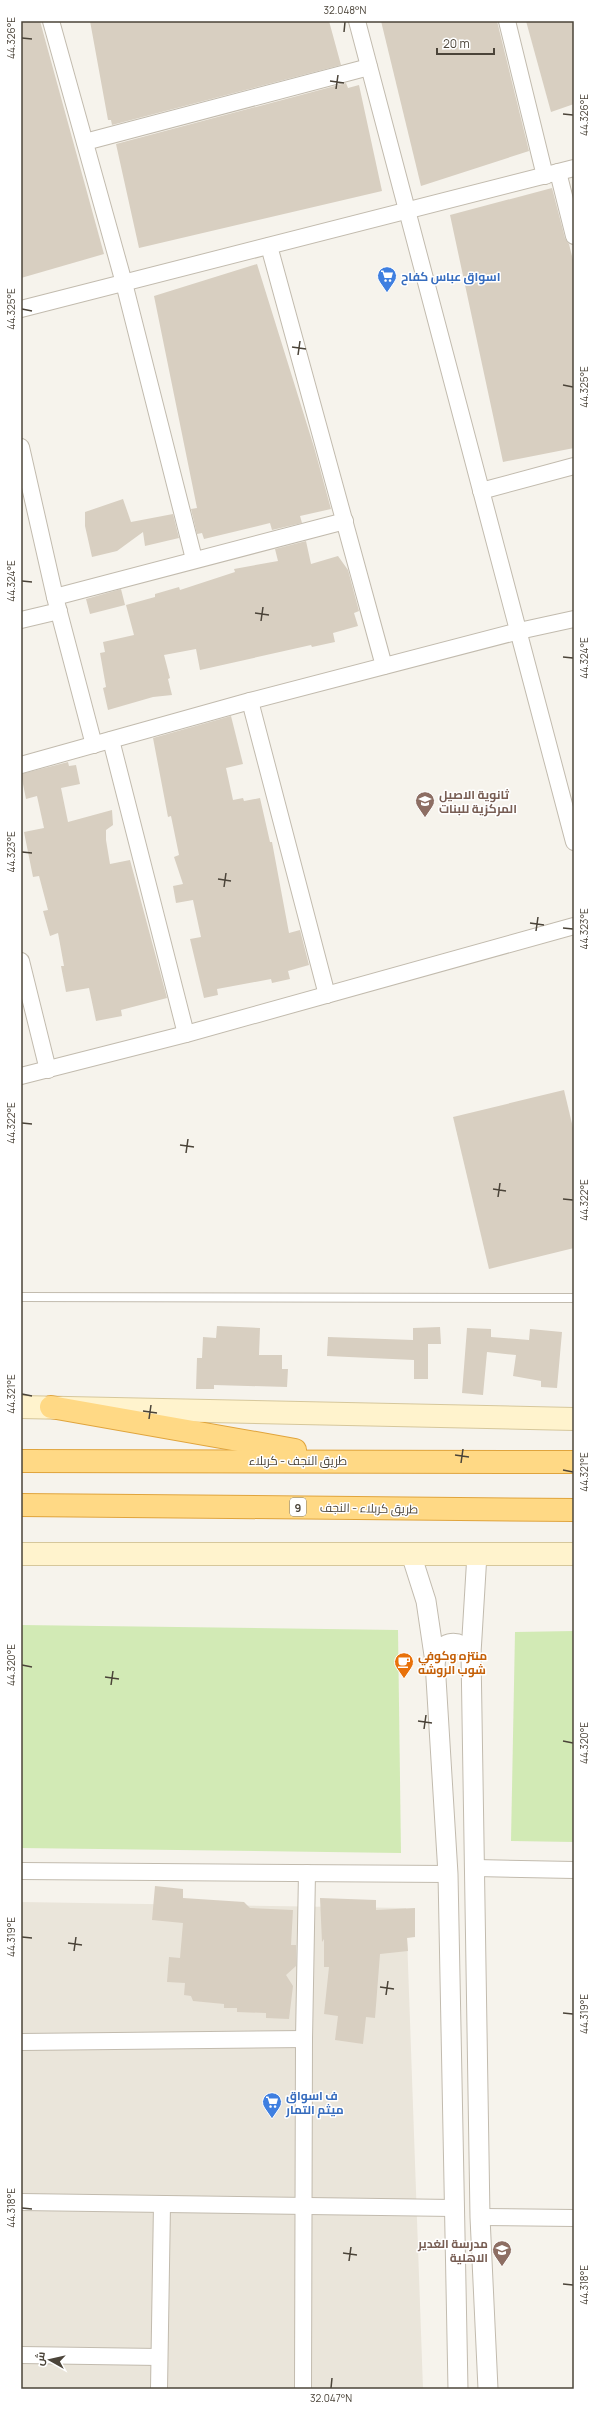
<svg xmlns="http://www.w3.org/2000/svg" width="595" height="2410" viewBox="0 0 595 2410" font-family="Manrope,Cairo,sans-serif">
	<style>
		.residential { fill: #eae5da }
		.green { fill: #d2eab5 }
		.building { fill: #d8cfc1 }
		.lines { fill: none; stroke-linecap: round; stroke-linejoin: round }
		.service-casing { stroke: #c2bbae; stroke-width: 10 }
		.minor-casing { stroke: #c2bbae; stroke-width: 18 }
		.tertiary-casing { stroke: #c2bbae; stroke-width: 21 }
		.secondary-casing { stroke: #d6c79b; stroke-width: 24 }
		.trunk-casing { stroke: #e0a43c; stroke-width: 24 }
		.service { stroke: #fff; stroke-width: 8 }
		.minor { stroke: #fff; stroke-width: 16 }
		.tertiary { stroke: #fff; stroke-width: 19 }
		.secondary { stroke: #fff3cd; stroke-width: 22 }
		.trunk { stroke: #ffd985; stroke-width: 22 }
		.ticks { fill: none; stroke: #4b4439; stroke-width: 1.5 }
		.labels { text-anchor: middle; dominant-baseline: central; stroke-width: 3; stroke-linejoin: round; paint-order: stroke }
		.shield { fill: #fff; stroke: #817c74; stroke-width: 1 }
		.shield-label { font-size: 11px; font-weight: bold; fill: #4b4439 }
		.shop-label { font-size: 12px; font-weight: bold; fill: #366cbe; stroke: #fff; text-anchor: start }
		.education-label { font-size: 12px; font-weight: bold; fill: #785e54; stroke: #fff; text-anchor: start }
		.street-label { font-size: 12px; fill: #4b4439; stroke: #fff }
		.food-label { font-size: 12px; font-weight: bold; fill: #c56008; stroke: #fff; text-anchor: start }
		.neatline { fill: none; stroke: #4b4439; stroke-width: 1.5 }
		.ticks-label { font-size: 10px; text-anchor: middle; fill: #4b4439 }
	</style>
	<rect width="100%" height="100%" fill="#f6f3ec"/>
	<!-- residential -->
	<polygon class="residential" points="21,1902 406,1908 423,2389 21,2389"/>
	<!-- green -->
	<g class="green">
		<polygon points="21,1625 398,1630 401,1853 21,1848"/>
		<polygon points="574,1631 574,1842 511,1841 515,1632"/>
	</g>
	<!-- building -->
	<g class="building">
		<polygon points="21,21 40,21 104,254 21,278"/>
		<polygon points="90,21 329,21 341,65 112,125 111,120 108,120"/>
		<polygon points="381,21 497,21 529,151 421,186"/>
		<polygon points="526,21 574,21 574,104 551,112"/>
		<polygon points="346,83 348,88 359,85 382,191 139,248 116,144"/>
		<polygon points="552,188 565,238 569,244 574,264 574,448 503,462 450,215"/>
		<polygon points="257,264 314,447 331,509 300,516 302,523 272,530 270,523 204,539 202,533 197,534 191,509 197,508 154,296"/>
		<polygon points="123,499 131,522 173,514 179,538 145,546 143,532 117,551 92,557 85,526 85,512"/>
		<polygon points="306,541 311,564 338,556 348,570 359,611 354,613 358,626 333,633 335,642 312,647 311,645 200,670 196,649 164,655 170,678 168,679 172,695 153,697 108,710 103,688 106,687 100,653 105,652 103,642 134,635 126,605 155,597 155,594 179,587 180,590 235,572 234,569 278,561 275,549"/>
		<polygon points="121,589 125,605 90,614 86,599"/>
		<polygon points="231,716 243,764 226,768 233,800 243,798 244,801 260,798 270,842 272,842 289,933 300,930 309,965 288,971 290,979 272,983 271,979 217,989 218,995 204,998 190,939 201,937 193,900 176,903 173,886 183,884 174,857 179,855 171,816 168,817 153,738"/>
		<polygon points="68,762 69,766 76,765 80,784 61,788 68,822 112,810 113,825 106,830 106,840 110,864 130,860 167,998 121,1010 122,1016 96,1021 89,988 66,992 61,966 64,966 58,933 50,936 43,911 48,910 39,876 33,877 24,832 44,828 37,796 26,799 21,774"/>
		<polygon points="564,1090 574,1132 574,1248 489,1269 453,1117"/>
		<polygon points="217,1326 260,1328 259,1355 282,1355 282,1369 288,1369 287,1387 214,1385 214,1389 196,1389 197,1358 202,1358 203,1337 216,1338"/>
		<polygon points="440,1327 441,1344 428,1344 428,1379 414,1379 414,1360 327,1356 328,1337 413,1340 413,1328"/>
		<polygon points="467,1328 491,1329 491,1337 529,1340 530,1329 562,1332 557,1388 541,1387 541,1381 513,1376 516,1355 487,1352 483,1395 462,1393"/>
		<polygon points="155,1886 183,1889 183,1898 244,1902 250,1908 293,1910 291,1945 296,1945 296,1966 286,1975 293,1986 289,2019 266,2018 266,2013 237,2012 237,2008 224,2008 224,2004 193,2001 191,1996 184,1995 185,1983 167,1982 169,1957 180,1958 183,1923 152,1920"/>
		<polygon points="320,1898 376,1900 376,1910 415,1908 415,1937 407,1938 408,1951 380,1954 375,2018 366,2017 363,2044 335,2040 338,2016 324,2014 329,1967 324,1967 324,1939 322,1942"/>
	</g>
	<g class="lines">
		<!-- service casing -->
		<g class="service-casing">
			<polyline id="service" points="21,1297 574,1298"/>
		</g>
		<!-- minor casing -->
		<g class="minor-casing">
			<g id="minor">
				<polyline points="51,21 124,283 194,559"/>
				<polyline points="357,21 574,842"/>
				<polyline points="507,21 545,176"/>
				<polyline points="85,142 369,67"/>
				<polyline points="558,172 574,236"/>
				<polyline points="269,246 384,666"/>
				<polyline points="21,309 574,168"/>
				<polyline points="21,447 55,597 94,745"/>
				<polyline points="481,491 574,466"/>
				<polyline points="55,597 345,521"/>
				<polyline points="21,620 59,611"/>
				<polyline points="250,701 327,995"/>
				<polyline points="111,740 186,1034"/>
				<polyline points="21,765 250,701 519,631 574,619"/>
				<polyline points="21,961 48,1070"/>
				<polyline points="21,1076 186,1034 574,926"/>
				<polyline points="476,1868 574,1870"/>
				<polyline points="21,1871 448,1874"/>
				<polyline points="21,2042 304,2039"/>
				<polyline points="21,2202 453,2208"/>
				<polyline points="480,2217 574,2218"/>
				<polyline points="21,2355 159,2357"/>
				<polyline points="159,2389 162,2204"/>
				<polyline points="303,2389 304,2039 307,1873"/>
			</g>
		</g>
		<!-- tertiary casing -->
		<g class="tertiary-casing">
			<g id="tertiary">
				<polyline points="411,1554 426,1601 435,1662 448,1874 458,2389"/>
				<polyline points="477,1554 471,1653 480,2217 488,2389"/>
				<path d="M 435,1662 C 441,1641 456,1637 471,1653"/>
			</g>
		</g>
		<!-- secondary casing -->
		<g class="secondary-casing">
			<g id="secondary">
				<polyline points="21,1407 574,1419"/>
				<polyline points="21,1554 574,1554"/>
			</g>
		</g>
		<!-- trunk casing -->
		<g class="trunk-casing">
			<g id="trunk">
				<polyline points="51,1407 295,1450"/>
				<polyline points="21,1461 574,1462"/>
				<polyline points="21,1505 574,1510"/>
			</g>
		</g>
		<!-- service -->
		<use href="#service" class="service"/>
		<!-- minor -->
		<use href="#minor" class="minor"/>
		<!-- tertiary -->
		<use href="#tertiary" class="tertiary"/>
		<!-- secondary -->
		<use href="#secondary" class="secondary"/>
		<!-- trunk -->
		<use href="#trunk" class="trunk"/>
	</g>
	<!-- ticks -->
	<path class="ticks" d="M 344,32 L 345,22M 22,38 L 32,39M 330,81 L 344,83M 336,89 L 338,75M 563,114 L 573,115M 22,309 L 32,311M 292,347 L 306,349M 298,355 L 300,341M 563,385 L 573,387M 22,581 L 32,582M 255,613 L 269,615M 261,621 L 263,607M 563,657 L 573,658M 22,852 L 32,853M 218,879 L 231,881M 224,887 L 226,873M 530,923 L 544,925M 563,928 L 573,929M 536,931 L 538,917M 22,1123 L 32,1124M 180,1145 L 194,1147M 186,1153 L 188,1139M 493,1189 L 506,1191M 498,1197 L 500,1183M 563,1199 L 573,1200M 22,1394 L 32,1396M 143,1411 L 157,1413M 149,1419 L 151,1405M 455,1455 L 469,1457M 461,1463 L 463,1449M 563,1470 L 573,1472M 22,1665 L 32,1667M 105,1677 L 119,1679M 111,1685 L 113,1671M 418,1721 L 432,1723M 424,1729 L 426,1715M 563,1741 L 573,1743M 22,1937 L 32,1938M 68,1943 L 82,1945M 74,1951 L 76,1937M 380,1987 L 394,1989M 386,1995 L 388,1981M 563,2013 L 573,2014M 22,2208 L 32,2209M 343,2253 L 357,2255M 349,2261 L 351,2247M 563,2284 L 573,2285M 331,2388 L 332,2378"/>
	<!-- icons -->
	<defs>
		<g id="supermarket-pin" transform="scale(1)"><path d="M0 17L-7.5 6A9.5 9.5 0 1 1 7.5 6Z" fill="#3f7fe0" stroke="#fff"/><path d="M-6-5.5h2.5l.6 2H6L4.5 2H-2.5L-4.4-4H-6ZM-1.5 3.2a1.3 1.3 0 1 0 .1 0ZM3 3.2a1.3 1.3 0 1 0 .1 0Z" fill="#fff"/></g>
		<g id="school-pin" transform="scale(1)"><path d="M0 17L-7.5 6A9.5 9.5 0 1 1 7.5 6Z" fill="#8d6e63" stroke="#fff"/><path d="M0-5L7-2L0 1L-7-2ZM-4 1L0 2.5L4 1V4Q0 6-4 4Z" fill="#fff"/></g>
		<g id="cafe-pin" transform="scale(1)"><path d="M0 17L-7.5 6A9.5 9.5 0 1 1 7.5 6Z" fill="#e8710a" stroke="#fff"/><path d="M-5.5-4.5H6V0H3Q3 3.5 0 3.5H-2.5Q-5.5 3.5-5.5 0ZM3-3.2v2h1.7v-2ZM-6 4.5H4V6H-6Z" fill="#fff"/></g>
	</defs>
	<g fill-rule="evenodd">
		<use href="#supermarket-pin" x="387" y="276"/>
		<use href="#school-pin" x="425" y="801"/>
		<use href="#cafe-pin" x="404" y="1662"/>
		<use href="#supermarket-pin" x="272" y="2102"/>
		<use href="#school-pin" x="502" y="2250"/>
	</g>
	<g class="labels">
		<!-- shield labels -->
		<rect class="shield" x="290" y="1498" width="16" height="18" rx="3"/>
		<g class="shield-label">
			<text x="298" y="1507">9</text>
		</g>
		<!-- shop labels -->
		<g class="shop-label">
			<text x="401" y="276">اسواق عباس كفاح</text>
			<text x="286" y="2095">ف اسواق<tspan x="286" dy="14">ميثم التمار</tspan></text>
		</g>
		<!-- education labels -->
		<g class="education-label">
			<text x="439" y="794">ثانوية الاصيل<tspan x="439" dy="14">المركزية للبنات</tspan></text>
			<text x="488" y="2243" text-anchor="end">مدرسة الغدير<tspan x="488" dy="14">الاهلية</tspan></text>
		</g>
		<!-- street labels -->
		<g class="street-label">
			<text x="298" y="1460">طريق النجف - کربلاء</text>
			<text transform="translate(369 1508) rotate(1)">طريق کربلاء - النجف</text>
		</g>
		<!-- food labels -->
		<g class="food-label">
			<text x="418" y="1655">منتزه وكوفي<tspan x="418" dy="14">شوب الروشه</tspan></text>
		</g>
	</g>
	<!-- border -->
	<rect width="595" height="2410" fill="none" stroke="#ffffff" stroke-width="44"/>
	<!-- north arrow -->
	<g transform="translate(50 2360) rotate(278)" stroke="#ffffff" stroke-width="3" paint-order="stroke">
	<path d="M0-3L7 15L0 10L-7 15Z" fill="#4b4439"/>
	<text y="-6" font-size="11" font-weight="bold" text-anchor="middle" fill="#4b4439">ش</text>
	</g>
	<!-- scale -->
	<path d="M437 48v6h57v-6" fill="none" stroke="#4b4439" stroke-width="2"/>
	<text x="443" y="48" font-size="12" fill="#4b4439" stroke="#ffffff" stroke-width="3" paint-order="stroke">20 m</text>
	<rect x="22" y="22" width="551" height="2366" class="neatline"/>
	<g class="ticks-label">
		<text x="345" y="14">32.048°N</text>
		<text transform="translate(11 38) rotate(-90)" y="4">44.326°E</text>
		<text transform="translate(584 115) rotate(-90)" y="4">44.326°E</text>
		<text transform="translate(11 309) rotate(-90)" y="4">44.325°E</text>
		<text transform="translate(584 387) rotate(-90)" y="4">44.325°E</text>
		<text transform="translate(11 581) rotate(-90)" y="4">44.324°E</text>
		<text transform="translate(584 658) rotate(-90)" y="4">44.324°E</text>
		<text transform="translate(11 852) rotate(-90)" y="4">44.323°E</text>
		<text transform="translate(584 929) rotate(-90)" y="4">44.323°E</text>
		<text transform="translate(11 1123) rotate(-90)" y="4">44.322°E</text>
		<text transform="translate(584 1200) rotate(-90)" y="4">44.322°E</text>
		<text transform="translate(11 1394) rotate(-90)" y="4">44.321°E</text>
		<text transform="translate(584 1472) rotate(-90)" y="4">44.321°E</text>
		<text transform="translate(11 1665) rotate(-90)" y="4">44.320°E</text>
		<text transform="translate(584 1743) rotate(-90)" y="4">44.320°E</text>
		<text transform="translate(11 1937) rotate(-90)" y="4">44.319°E</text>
		<text transform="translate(584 2014) rotate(-90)" y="4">44.319°E</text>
		<text transform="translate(11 2208) rotate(-90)" y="4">44.318°E</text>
		<text transform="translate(584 2285) rotate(-90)" y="4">44.318°E</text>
		<text x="331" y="2402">32.047°N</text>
	</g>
</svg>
